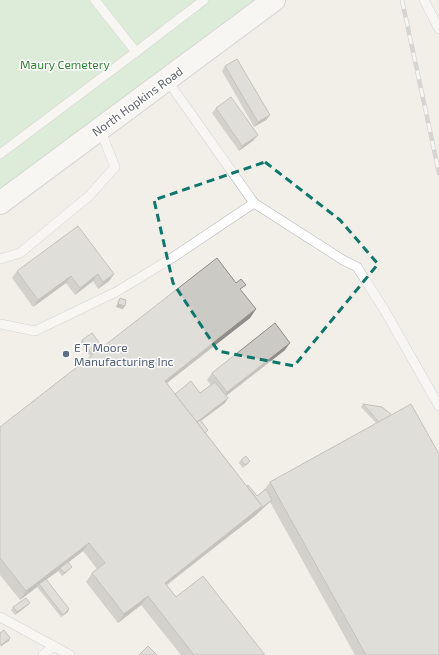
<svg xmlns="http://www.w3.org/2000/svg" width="439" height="655" viewBox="0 0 439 655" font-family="'Exo 2',sans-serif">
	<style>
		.green { fill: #c5e8c5 }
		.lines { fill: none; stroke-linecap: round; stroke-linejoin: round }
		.lane-casing { stroke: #b5b8bc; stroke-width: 10 }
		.secondary-casing { stroke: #b6babf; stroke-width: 24 }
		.lane { stroke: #fff; stroke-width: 9 }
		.secondary { stroke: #fff; stroke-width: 22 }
		.rail-casing { stroke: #b6b7b8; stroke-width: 4.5 }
		.rail { stroke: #fff; stroke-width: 3; stroke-dasharray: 9; stroke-linecap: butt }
		.wall { fill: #afaea9 }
		.shaded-wall { fill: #8f8d8a }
		.building { fill: #cccac5; stroke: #8f8d8a }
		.marked { fill: none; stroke: #0f766e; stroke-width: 3; stroke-dasharray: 8 5; stroke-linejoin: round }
		.service-dot { fill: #5c6f8a; stroke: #fff; stroke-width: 1.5 }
		.labels { text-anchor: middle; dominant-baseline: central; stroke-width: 3; stroke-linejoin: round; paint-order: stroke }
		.park-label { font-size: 12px; fill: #348238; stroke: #fff }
		.street-label { font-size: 12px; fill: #5f6368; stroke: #fff }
		.service-label { font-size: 12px; fill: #4e5e75; stroke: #fff; text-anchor: start }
	</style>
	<rect width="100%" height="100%" fill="#f1efe8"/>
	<!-- green -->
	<polygon class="green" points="0,0 267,0 0,191"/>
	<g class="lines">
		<!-- lane casing -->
		<g class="lane-casing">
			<g id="lane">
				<polyline points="95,0 136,52"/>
				<polyline points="424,0 439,29"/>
				<polyline points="0,154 136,52 204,0"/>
				<polyline points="254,203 343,260 357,267 385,311 439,406"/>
				<polyline points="0,259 20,253 89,196 115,167 100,129"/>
				<polyline points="0,324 35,331 116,292 172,258 254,203 167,80"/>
				<polyline points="0,617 70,655"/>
				<polyline points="43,655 54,646"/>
			</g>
		</g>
		<!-- secondary casing -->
		<g class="secondary-casing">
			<polyline id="secondary" points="0,203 274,0"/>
		</g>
		<!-- lane -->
		<use href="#lane" class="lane"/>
		<!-- secondary -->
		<use href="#secondary" class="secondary"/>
		<!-- rail casing -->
		<g class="rail-casing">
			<polyline id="rail" points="402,0 439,173"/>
		</g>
		<!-- rail -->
		<use href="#rail" class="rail"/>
	</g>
	<!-- wall -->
	<g class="wall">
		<polygon points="225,66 270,115 266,120 254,127 222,71"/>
		<polygon points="216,108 254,140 239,151 212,113"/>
		<polygon points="17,271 114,274 109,281 98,289 93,281 75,295 66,283 33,307 12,278"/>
		<polygon points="241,291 256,309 250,318 167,383 175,394 200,393 211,385 207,380 212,373 285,350 226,396 228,398 225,403 201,421 206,433 247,486 257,496 264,490 270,482 376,423 361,407 363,404 382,407 439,655 355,655 270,502 259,512 256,515 167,585 176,597 265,655 181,655 141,605 118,623 86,582 92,573 97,569 83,551 68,562 72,567 70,569 62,576 58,571 46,580 68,612 61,617 37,587 20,600 0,575 0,427"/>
		<polygon points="120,298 123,309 116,307 118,301"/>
		<polygon points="82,340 100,349 90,356 80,343"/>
		<polygon points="241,460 250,461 248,464 243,468 239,463"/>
		<polygon points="30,603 28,605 15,615 11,610 13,607"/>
	</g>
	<!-- shaded-wall -->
	<g class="shaded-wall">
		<polygon points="270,115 266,120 254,127 258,122"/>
		<polygon points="258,135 254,140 239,151 242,146"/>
		<polygon points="98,274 93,281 75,295 80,288"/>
		<polygon points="114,274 109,281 98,289 103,282"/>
		<polygon points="71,276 66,283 33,307 38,300"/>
		<polygon points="118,304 125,306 123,309 116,307"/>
		<polygon points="256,309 250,318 159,389 165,381"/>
		<polygon points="290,343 285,350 222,399 227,392"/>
		<polygon points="102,346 100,349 90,356 92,354"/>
		<polygon points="228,398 225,403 192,427 196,422"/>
		<polygon points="272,500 270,502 259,512 256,515 158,591 165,583 262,506"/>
		<polygon points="89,543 83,551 60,569 60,568 58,571 39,585 39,584 37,587 20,600 26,591"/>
		<polygon points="72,567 70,569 62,576 64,573"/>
		<polygon points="148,596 141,605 118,623 124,614"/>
		<polygon points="30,603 28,605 15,615 17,612"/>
		<polygon points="69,609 68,612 61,617"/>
		<polygon points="10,638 9,641 0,647 1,645"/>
	</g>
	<!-- building -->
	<g class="building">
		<polygon points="237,59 270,115 258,122 225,66"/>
		<polygon points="231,97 258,135 242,146 216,108"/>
		<polygon points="78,226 114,274 103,282 98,274 80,288 71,276 38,300 17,271"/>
		<polygon points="217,258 236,283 241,279 246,285 240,289 256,309 165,381 262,506 165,583 176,597 203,576 265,655 194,655 148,596 124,614 92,573 105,563 89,543 26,591 0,558 0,427"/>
		<polygon points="120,298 126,300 125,306 118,304"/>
		<polygon points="275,323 290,343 227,392 212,373"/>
		<polygon points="92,333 102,346 92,354 82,340"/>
		<polygon points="191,381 200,393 215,382 228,398 197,422 175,394"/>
		<polygon points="363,404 382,407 392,415 379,422"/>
		<polygon points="411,404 439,454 439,655 366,655 270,482"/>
		<polygon points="200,420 208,430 205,433 197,422"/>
		<polygon points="246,456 250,461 245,465 241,460"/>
		<polygon points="248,485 257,496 266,489 272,500 260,509 262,506 247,486"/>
		<polygon points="68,562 72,567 64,573 60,568"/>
		<polygon points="46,579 69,609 63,615 39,584"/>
		<polygon points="26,598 30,603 17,612 13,607"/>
		<polygon points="4,630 10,638 1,645 0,643 0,633"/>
		<polygon points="148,646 157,655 139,655"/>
	</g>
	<!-- marked area -->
	<path d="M0 0H439V655H0ZM 265,162 L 340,220 L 378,264 L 294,366 L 218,351 L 173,283 L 154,200 Z" fill="#f1efe8" fill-opacity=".55" fill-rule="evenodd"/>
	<path class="marked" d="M 265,162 L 340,220 L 378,264 L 294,366 L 218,351 L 173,283 L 154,200 Z"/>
	<!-- markers -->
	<circle class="service-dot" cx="66" cy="354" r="4"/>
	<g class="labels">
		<!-- park labels -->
		<g class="park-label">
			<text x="65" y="64">Maury Cemetery</text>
		</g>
		<!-- street labels -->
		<g class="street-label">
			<text transform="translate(137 101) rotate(-36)">North Hopkins Road</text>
		</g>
		<!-- service labels -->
		<g class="service-label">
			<text x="74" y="347">E T Moore<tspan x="74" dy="14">Manufacturing Inc</tspan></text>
		</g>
	</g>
</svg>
